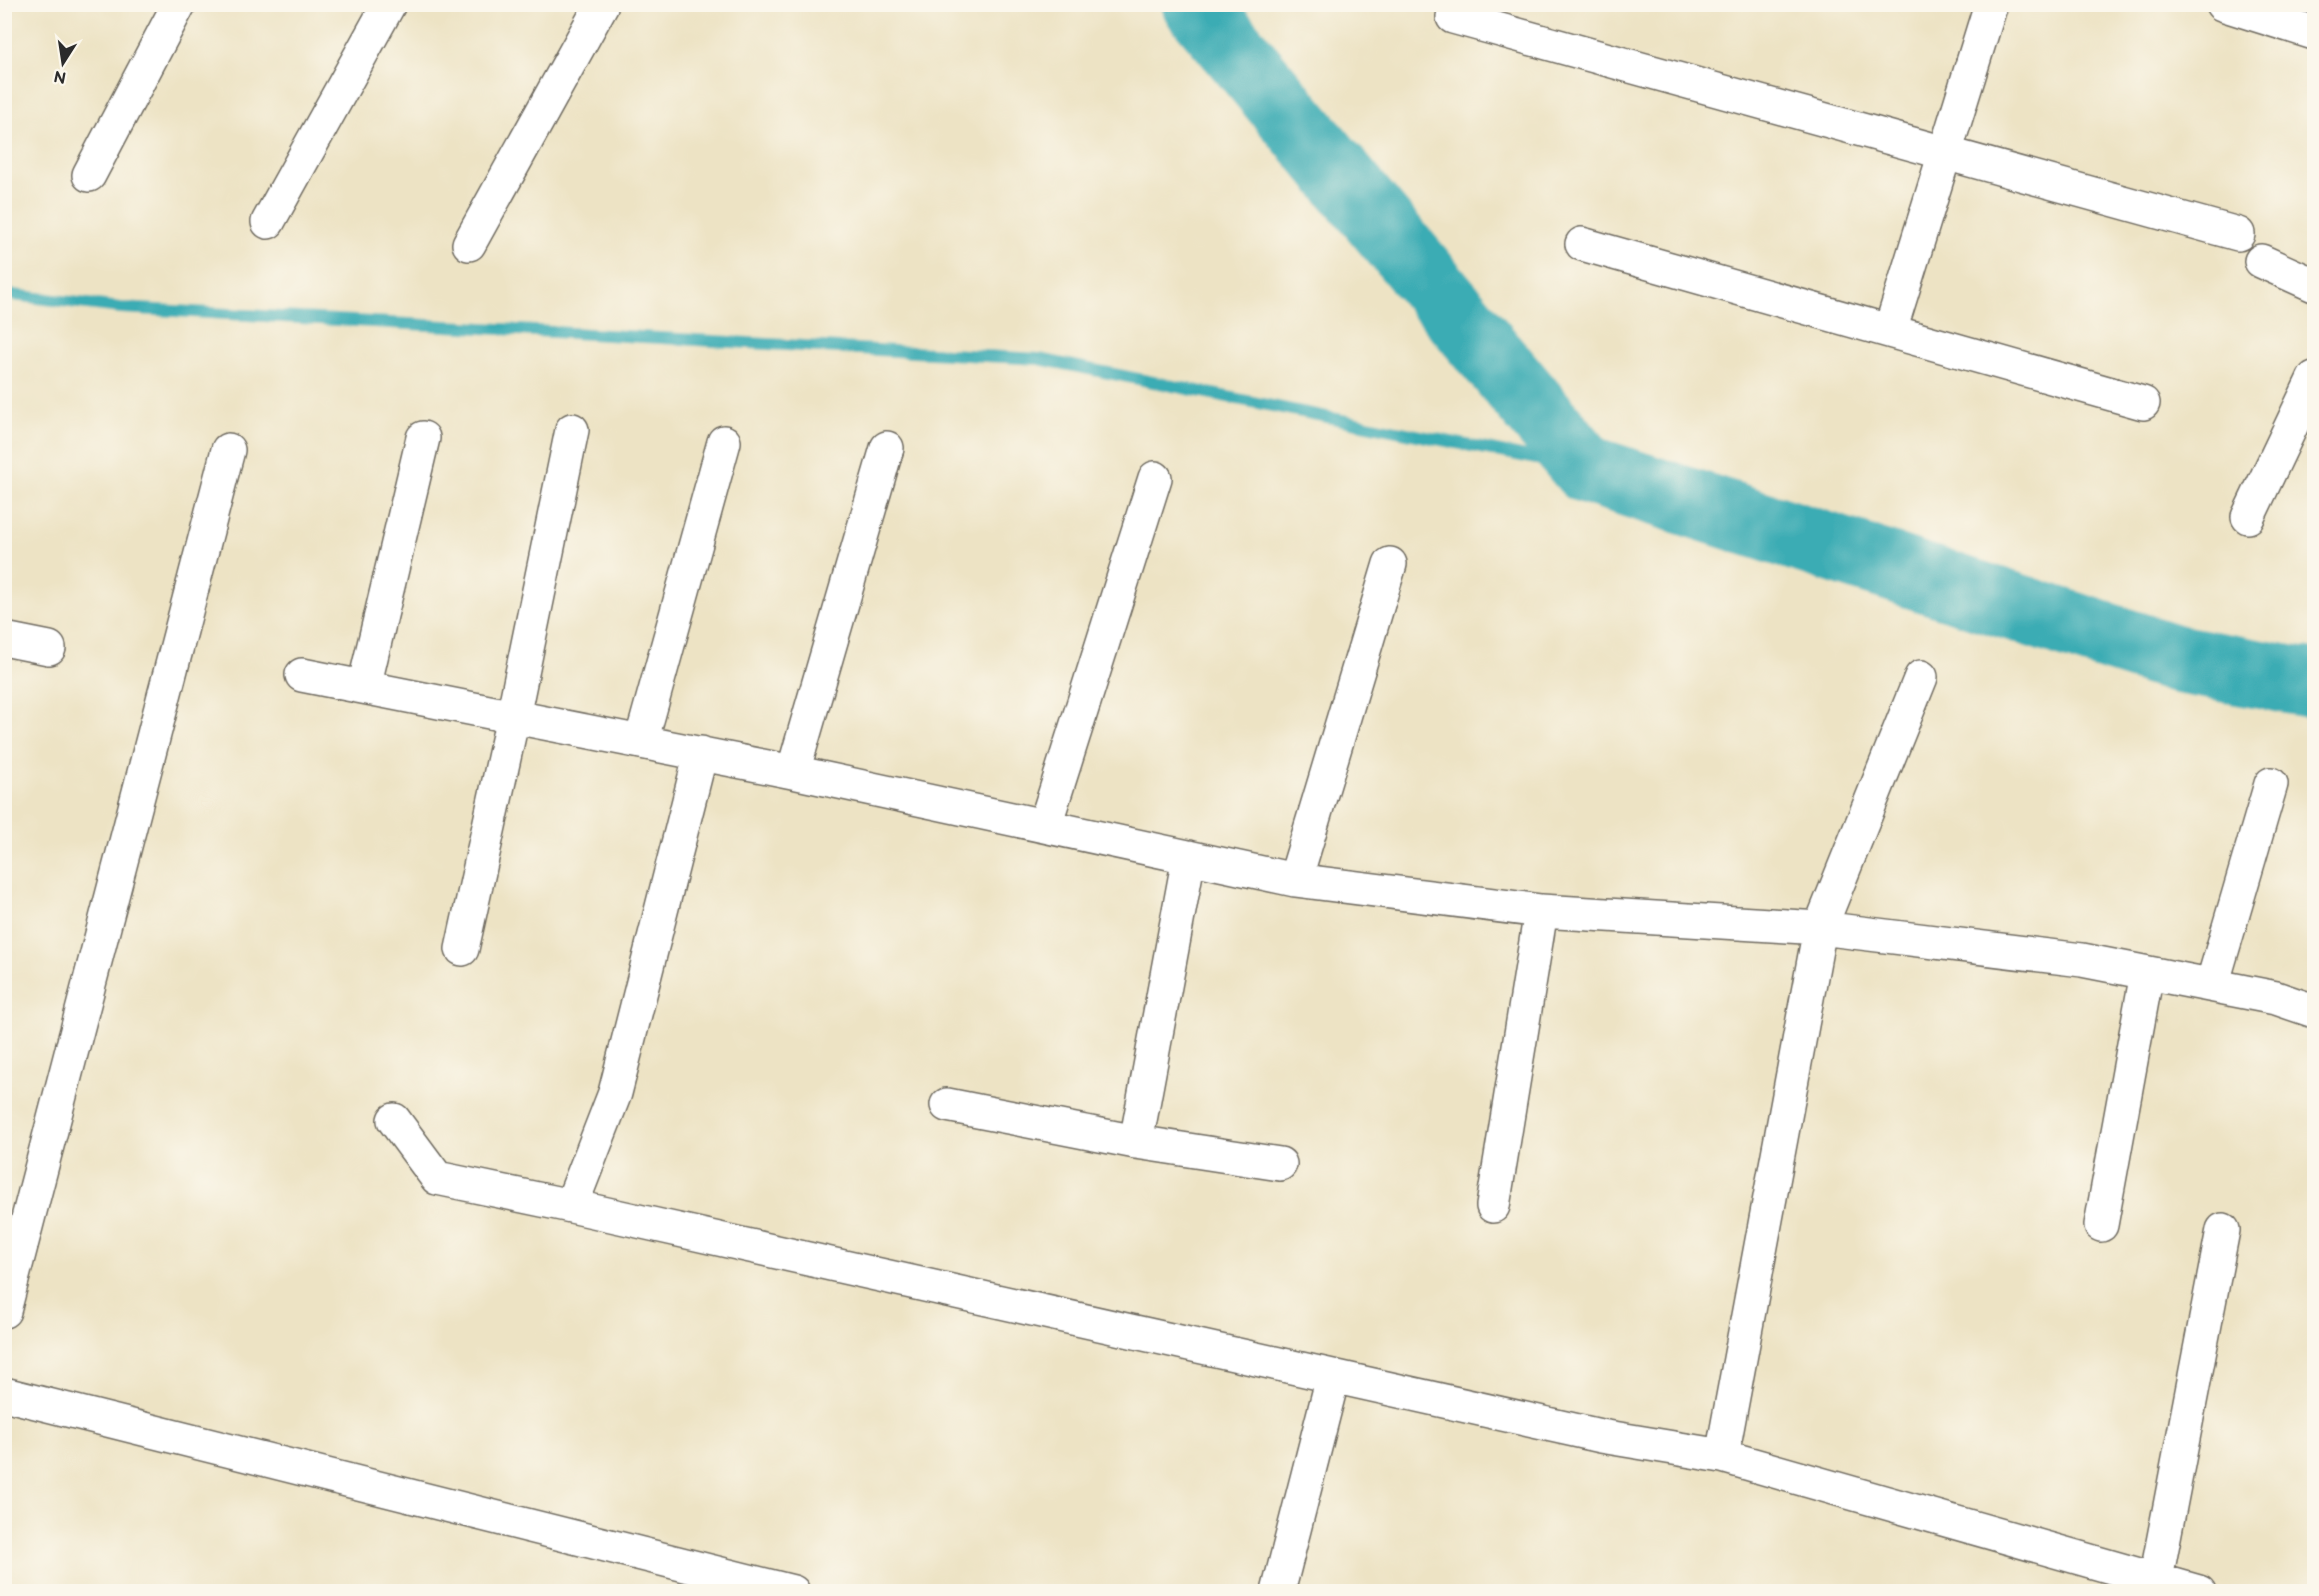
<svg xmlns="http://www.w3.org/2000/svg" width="2319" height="1596" viewBox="0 0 2319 1596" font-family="'Balsamiq Sans',sans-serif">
<rect width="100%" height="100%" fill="#fbf7ec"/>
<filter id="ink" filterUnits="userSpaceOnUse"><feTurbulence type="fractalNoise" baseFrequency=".0167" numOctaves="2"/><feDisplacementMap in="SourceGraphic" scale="12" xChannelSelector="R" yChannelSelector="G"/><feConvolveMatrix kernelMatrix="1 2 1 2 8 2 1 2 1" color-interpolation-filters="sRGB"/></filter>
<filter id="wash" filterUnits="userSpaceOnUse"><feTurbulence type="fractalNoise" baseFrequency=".008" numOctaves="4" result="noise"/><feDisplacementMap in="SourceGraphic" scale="24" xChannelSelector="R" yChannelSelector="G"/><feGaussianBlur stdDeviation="1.35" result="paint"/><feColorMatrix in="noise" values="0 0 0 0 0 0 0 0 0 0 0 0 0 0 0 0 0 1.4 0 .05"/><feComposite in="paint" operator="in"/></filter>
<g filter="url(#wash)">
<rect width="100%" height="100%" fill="#ede3c4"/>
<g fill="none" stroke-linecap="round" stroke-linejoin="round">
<path stroke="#3aacb4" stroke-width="12" d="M 4,294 L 121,308 L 1039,359 L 1586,469"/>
<path stroke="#3aacb4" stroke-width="69" d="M 1196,4 L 1586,469 L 2176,659 L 2314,684"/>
</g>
</g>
<g filter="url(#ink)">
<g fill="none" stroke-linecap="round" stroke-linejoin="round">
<g stroke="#6f6b61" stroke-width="36">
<path id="minor" d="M 2222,4 L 2314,33
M 1453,17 L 2238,234
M 89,175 L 179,4
M 268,222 L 389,4
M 469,244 L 602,4
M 1582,244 L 2143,403
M 2261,261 L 2314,285
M 1890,331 L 1991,4
M 2248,517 L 2314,378
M 4,639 L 49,648
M 302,675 L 793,772 L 1295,880 L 1541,911 L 1820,928 L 2082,960 L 2276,998 L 2314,1011
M 364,687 L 423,438
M 641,742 L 724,442
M 793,772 L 887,448
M 1045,825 L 1155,478
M 1295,880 L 1390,564
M 462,949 L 513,717 L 572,430
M 2212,985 L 2271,784
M 947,1105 L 1136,1142 L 1280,1164
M 394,1120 L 437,1178 L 571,1206 L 1601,1436 L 1722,1456 L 2199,1592
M 1136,1142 L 1189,857
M 571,1206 L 615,1093 L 701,753
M 1493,1206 L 1541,911
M 2101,1225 L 2147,973
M 4,1311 L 228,450
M 4,1394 L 793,1592
M 1722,1456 L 1820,928 L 1921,677
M 2156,1579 L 2223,1230
M 1278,1592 L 1333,1377"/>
</g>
<use href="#minor" stroke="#fff" stroke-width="33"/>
</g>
</g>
<rect width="2319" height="1596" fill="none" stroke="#fbf7ec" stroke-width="24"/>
<g transform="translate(63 63) rotate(192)" stroke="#fbf7ec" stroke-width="4.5" paint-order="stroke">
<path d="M0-4.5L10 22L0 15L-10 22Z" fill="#2b2b2b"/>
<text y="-9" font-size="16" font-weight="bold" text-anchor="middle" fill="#2b2b2b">N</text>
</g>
</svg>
